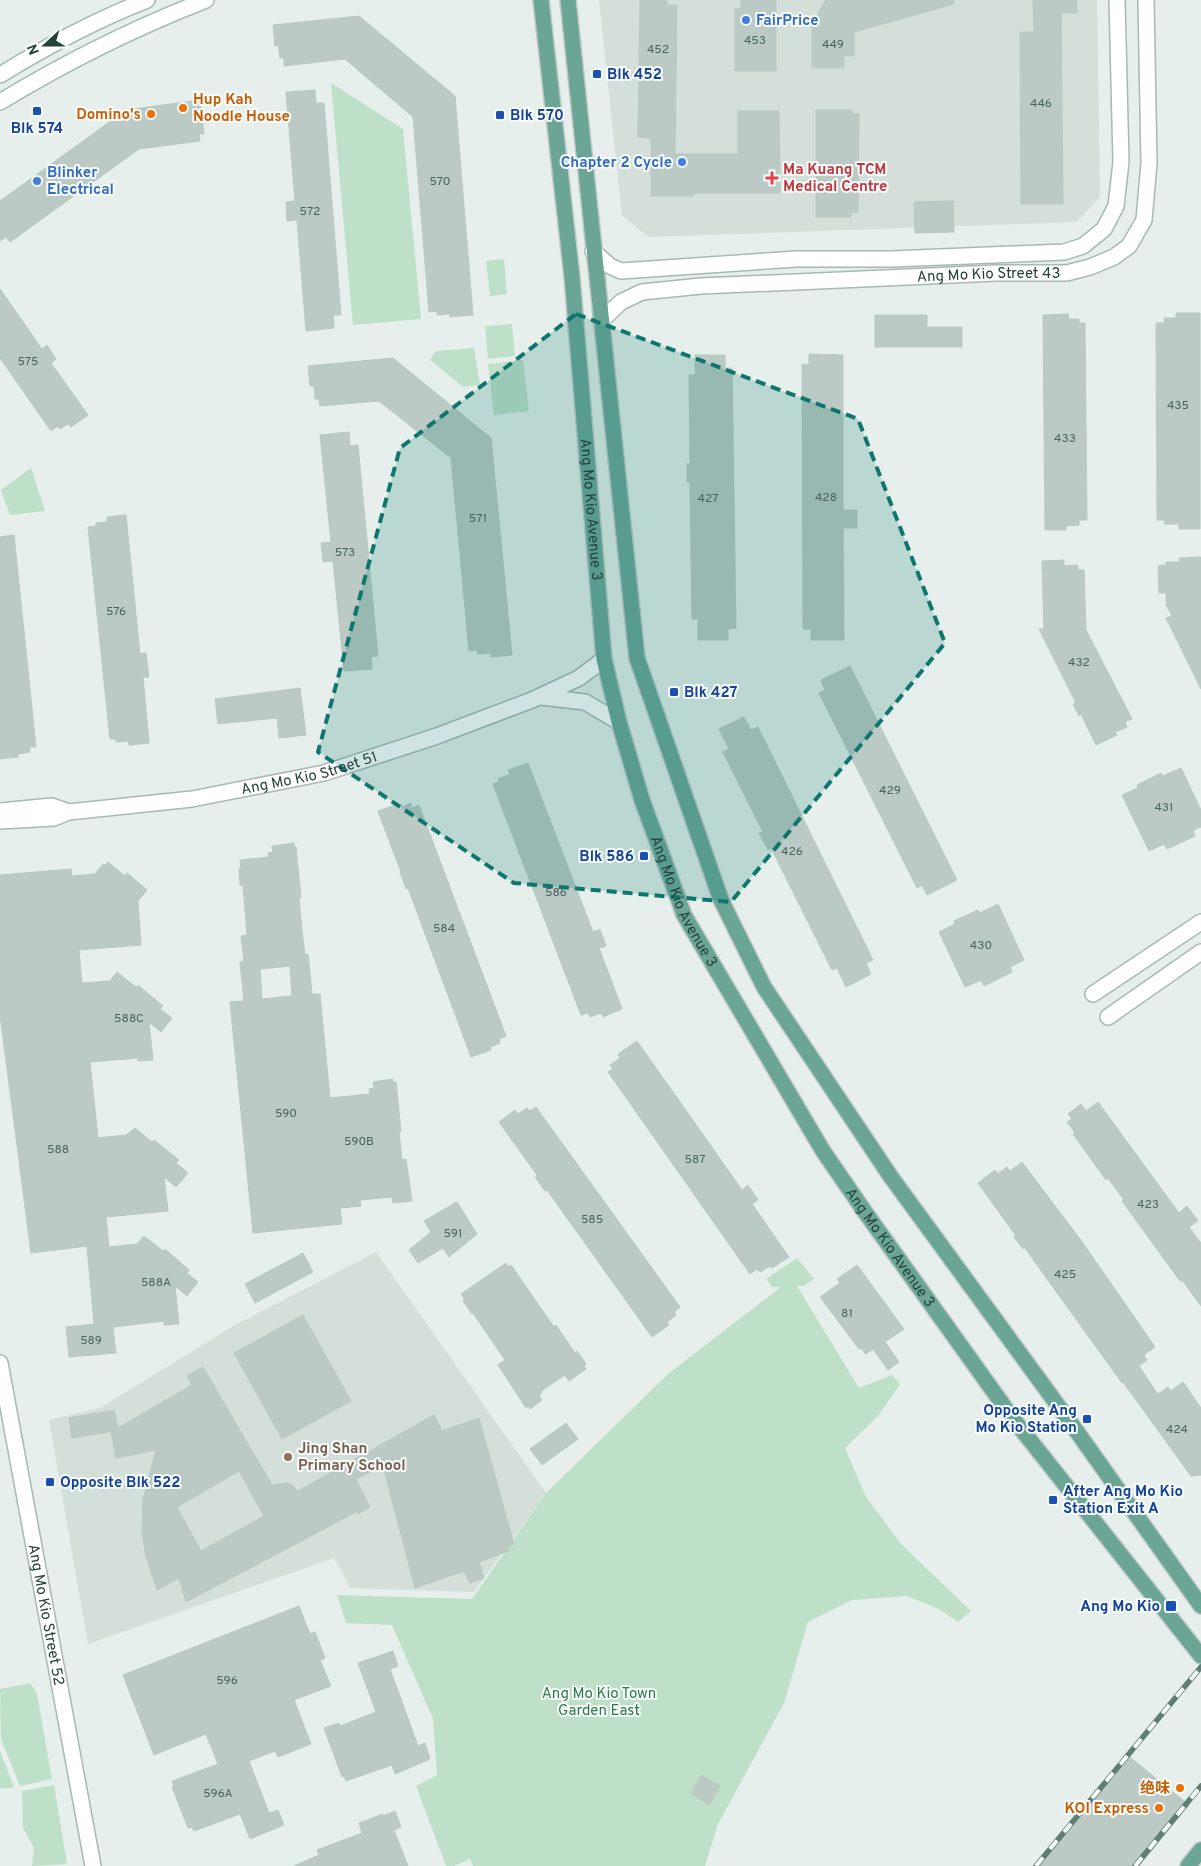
<svg xmlns="http://www.w3.org/2000/svg" width="1201" height="1866" viewBox="0 0 1201 1866" font-family="Overpass,'Noto Sans SC',sans-serif">
<rect width="100%" height="100%" fill="#e6efeb"/>
<path fill="#d4dfda" d="M 599,0 L 1097,0 L 1100,197 L 1077,222 L 649,237 L 622,216 Z
M 376,1252 L 546,1493 L 474,1592 L 350,1588 L 334,1558 L 88,1644 L 49,1420 L 100,1408 L 235,1325 Z"/>
<path fill="#bfe0c8" d="M 331,83 L 403,129 L 421,319 L 353,325 Z
M 504,259 L 507,294 L 490,296 L 486,261 Z
M 512,324 L 515,356 L 488,359 L 485,326 Z
M 474,348 L 480,385 L 463,387 L 430,360 L 436,351 Z
M 523,360 L 529,411 L 494,415 L 488,364 Z
M 31,468 L 45,511 L 10,515 L 1,490 Z
M 797,1258 L 814,1279 L 804,1286 L 797,1286 L 859,1388 L 892,1375 L 900,1384 L 878,1416 L 845,1448 L 866,1497 L 902,1545 L 971,1611 L 958,1622 L 939,1609 L 907,1596 L 852,1600 L 808,1622 L 784,1703 L 718,1824 L 705,1866 L 473,1866 L 470,1859 L 454,1866 L 446,1866 L 416,1786 L 437,1775 L 433,1719 L 392,1625 L 346,1623 L 337,1595 L 472,1599 L 546,1493 L 668,1374 L 781,1287 L 772,1287 L 766,1279 Z
M 30,1683 L 37,1694 L 52,1779 L 20,1786 L 1,1739 L 0,1689 Z
M 0,1751 L 14,1787 L 0,1789 Z
M 54,1785 L 67,1864 L 32,1866 L 34,1848 L 23,1828 L 22,1791 Z"/>
<path fill="#bbcac4" stroke="#b8c9c2" fill-rule="evenodd" d="M 640,0 L 667,0 L 667,5 L 677,5 L 675,154 L 738,154 L 738,111 L 779,111 L 780,193 L 694,193 L 694,196 L 651,196 L 651,138 L 638,137 Z
M 741,0 L 776,0 L 776,71 L 735,71 L 735,8 L 741,9 Z
M 826,0 L 953,0 L 954,4 L 854,32 L 854,56 L 844,56 L 844,68 L 812,68 L 812,24 Z
M 1033,0 L 1077,0 L 1077,13 L 1061,13 L 1063,204 L 1021,204 L 1020,32 L 1034,32 Z
M 359,16 L 455,96 L 473,315 L 450,317 L 450,314 L 437,315 L 437,311 L 429,312 L 413,117 L 345,59 L 284,66 L 284,58 L 280,58 L 278,45 L 275,46 L 273,25 Z
M 315,90 L 316,103 L 324,103 L 341,315 L 333,315 L 334,328 L 306,331 L 297,220 L 287,221 L 286,202 L 295,201 L 286,92 Z
M 200,100 L 204,134 L 199,134 L 200,141 L 139,149 L 10,242 L 6,237 L 0,241 L 0,201 L 126,110 Z
M 816,110 L 852,110 L 852,114 L 859,114 L 858,212 L 851,212 L 851,217 L 816,217 Z
M 953,201 L 954,232 L 915,233 L 914,202 Z
M 0,289 L 42,349 L 47,345 L 56,359 L 51,363 L 88,415 L 71,427 L 68,424 L 60,429 L 58,426 L 51,431 L 0,358 Z
M 1176,313 L 1200,313 L 1200,529 L 1179,529 L 1179,524 L 1165,524 L 1164,520 L 1157,520 L 1156,323 L 1165,323 L 1164,318 L 1176,318 Z
M 1068,314 L 1069,319 L 1079,319 L 1079,323 L 1085,323 L 1087,520 L 1079,520 L 1079,525 L 1066,526 L 1066,530 L 1045,530 L 1043,315 Z
M 875,315 L 927,315 L 927,327 L 962,327 L 962,347 L 875,347 Z
M 809,354 L 843,355 L 843,510 L 857,510 L 857,528 L 843,528 L 844,640 L 811,640 L 811,629 L 803,629 L 802,364 L 809,365 Z
M 695,355 L 725,355 L 725,368 L 732,368 L 736,628 L 728,629 L 728,640 L 698,640 L 698,619 L 692,619 L 690,482 L 687,482 L 687,464 L 690,464 L 689,375 L 695,375 Z
M 393,358 L 491,438 L 512,655 L 491,657 L 491,653 L 478,654 L 477,650 L 469,651 L 451,458 L 379,401 L 320,406 L 319,399 L 315,399 L 314,386 L 310,386 L 308,366 Z
M 349,432 L 350,446 L 358,445 L 378,656 L 371,657 L 372,669 L 344,671 L 333,561 L 323,562 L 321,543 L 331,542 L 320,435 Z
M 126,515 L 140,654 L 146,653 L 149,677 L 143,677 L 149,743 L 129,745 L 128,741 L 116,742 L 116,739 L 110,739 L 88,527 L 96,526 L 96,523 L 107,522 L 107,517 Z
M 14,535 L 36,747 L 29,747 L 30,752 L 18,754 L 18,757 L 0,759 L 0,537 Z
M 1201,557 L 1201,689 L 1166,618 L 1172,616 L 1166,605 L 1166,593 L 1159,593 L 1158,566 L 1166,565 L 1166,562 L 1180,562 L 1179,558 Z
M 1064,560 L 1064,566 L 1077,565 L 1078,570 L 1084,570 L 1086,630 L 1132,719 L 1125,722 L 1127,727 L 1115,732 L 1117,735 L 1096,745 L 1081,714 L 1079,716 L 1073,704 L 1076,703 L 1039,629 L 1044,629 L 1042,561 Z
M 850,666 L 957,880 L 927,895 L 922,885 L 917,888 L 819,693 L 825,690 L 821,680 Z
M 300,688 L 306,735 L 279,738 L 277,718 L 218,724 L 215,699 Z
M 744,717 L 751,730 L 758,727 L 873,960 L 866,963 L 871,974 L 846,987 L 837,968 L 832,970 L 771,848 L 768,850 L 759,833 L 763,832 L 723,752 L 729,749 L 719,729 Z
M 528,763 L 593,932 L 600,929 L 606,946 L 599,948 L 622,1009 L 603,1017 L 601,1013 L 590,1017 L 588,1013 L 581,1015 L 493,784 L 499,782 L 498,779 L 510,774 L 508,770 Z
M 1181,768 L 1201,810 L 1201,827 L 1193,830 L 1195,836 L 1167,849 L 1164,844 L 1149,851 L 1122,795 L 1138,788 L 1137,785 L 1161,773 L 1163,776 Z
M 411,803 L 412,808 L 419,805 L 506,1036 L 499,1039 L 500,1043 L 490,1047 L 491,1050 L 471,1057 L 408,888 L 406,889 L 400,872 L 401,872 L 378,811 L 398,804 L 400,808 Z
M 294,843 L 294,847 L 296,847 L 301,898 L 299,898 L 302,931 L 305,955 L 308,954 L 312,994 L 320,994 L 330,1098 L 370,1094 L 369,1089 L 374,1088 L 373,1082 L 393,1079 L 393,1083 L 396,1082 L 401,1132 L 399,1132 L 402,1160 L 406,1159 L 412,1201 L 393,1203 L 392,1197 L 360,1200 L 361,1206 L 340,1208 L 342,1224 L 253,1233 L 230,1002 L 244,1001 L 240,962 L 244,961 L 241,936 L 247,935 L 243,885 L 240,885 L 239,869 L 241,869 L 240,860 L 269,857 L 268,853 L 273,852 L 272,846 ZM 290,966 L 292,996 L 262,999 L 260,969 Z
M 108,862 L 125,876 L 127,873 L 147,890 L 138,901 L 141,945 L 79,950 L 82,983 L 110,981 L 117,972 L 137,988 L 138,985 L 163,1006 L 160,1009 L 172,1018 L 161,1032 L 149,1022 L 153,1060 L 138,1061 L 138,1058 L 90,1062 L 98,1138 L 126,1135 L 135,1128 L 152,1142 L 154,1140 L 179,1160 L 176,1163 L 188,1173 L 176,1187 L 164,1177 L 168,1211 L 106,1217 L 109,1247 L 137,1244 L 144,1236 L 163,1251 L 165,1249 L 189,1270 L 187,1273 L 198,1282 L 187,1296 L 175,1286 L 179,1324 L 164,1325 L 164,1321 L 113,1327 L 116,1353 L 69,1357 L 66,1327 L 94,1324 L 87,1246 L 31,1253 L 0,1015 L 0,875 L 71,869 L 72,876 L 95,874 L 103,864 L 105,865 Z
M 998,904 L 1024,960 L 1010,967 L 1012,972 L 984,986 L 981,980 L 965,987 L 939,932 L 955,924 L 954,921 L 978,910 L 980,913 Z
M 637,1041 L 742,1190 L 748,1185 L 758,1200 L 752,1204 L 789,1257 L 772,1268 L 770,1266 L 760,1272 L 757,1269 L 750,1274 L 608,1072 L 613,1069 L 610,1065 L 620,1058 L 618,1054 Z
M 1098,1102 L 1179,1213 L 1187,1206 L 1198,1221 L 1189,1227 L 1201,1243 L 1201,1306 L 1182,1280 L 1180,1281 L 1159,1252 L 1122,1201 L 1124,1200 L 1108,1178 L 1106,1180 L 1073,1134 L 1075,1133 L 1067,1122 L 1072,1119 L 1068,1114 L 1081,1104 L 1086,1111 Z
M 536,1107 L 680,1307 L 674,1312 L 676,1315 L 667,1322 L 669,1325 L 652,1337 L 547,1190 L 545,1191 L 535,1177 L 537,1175 L 499,1122 L 515,1110 L 518,1114 L 527,1108 L 530,1111 Z
M 1022,1162 L 1083,1243 L 1155,1347 L 1144,1355 L 1147,1360 L 1139,1366 L 1155,1390 L 1158,1394 L 1168,1387 L 1171,1391 L 1183,1382 L 1201,1408 L 1201,1475 L 1191,1476 L 1123,1382 L 1122,1383 L 1024,1247 L 1023,1249 L 1014,1237 L 1016,1236 L 978,1183 L 995,1170 L 998,1174 L 1007,1167 L 1010,1171 Z
M 457,1202 L 477,1234 L 449,1257 L 443,1248 L 418,1263 L 409,1250 L 431,1232 L 424,1221 Z
M 303,1253 L 313,1272 L 255,1303 L 245,1284 Z
M 506,1263 L 508,1267 L 511,1265 L 554,1327 L 556,1325 L 575,1353 L 577,1351 L 586,1364 L 584,1366 L 586,1369 L 569,1381 L 565,1375 L 541,1391 L 542,1392 L 539,1395 L 542,1400 L 530,1409 L 528,1406 L 526,1408 L 498,1365 L 505,1360 L 473,1313 L 472,1314 L 463,1301 L 465,1300 L 461,1294 Z
M 857,1265 L 904,1329 L 885,1342 L 899,1362 L 888,1370 L 873,1349 L 866,1354 L 861,1348 L 859,1349 L 820,1297 L 840,1283 L 837,1279 Z
M 303,1315 L 351,1401 L 282,1439 L 234,1353 Z
M 203,1367 L 272,1485 L 287,1483 L 292,1485 L 298,1491 L 434,1415 L 442,1431 L 479,1418 L 514,1544 L 507,1547 L 509,1551 L 479,1562 L 484,1578 L 470,1583 L 464,1571 L 415,1588 L 383,1466 L 356,1479 L 370,1507 L 358,1514 L 356,1512 L 186,1602 L 179,1578 L 157,1590 L 146,1556 L 142,1532 L 143,1500 L 156,1450 L 116,1458 L 111,1432 L 113,1431 L 72,1438 L 69,1418 L 114,1410 L 118,1428 L 192,1385 L 187,1376 ZM 239,1471 L 264,1516 L 201,1551 L 177,1507 Z
M 566,1423 L 578,1439 L 542,1465 L 530,1449 Z
M 299,1606 L 310,1634 L 315,1632 L 325,1658 L 320,1660 L 331,1686 L 294,1700 L 311,1744 L 278,1757 L 275,1751 L 249,1761 L 269,1813 L 278,1810 L 284,1825 L 250,1839 L 240,1814 L 194,1831 L 192,1827 L 188,1828 L 172,1787 L 174,1786 L 172,1781 L 218,1764 L 206,1734 L 154,1755 L 123,1675 Z
M 393,1651 L 398,1666 L 390,1669 L 418,1746 L 425,1743 L 430,1759 L 395,1774 L 392,1765 L 346,1781 L 344,1776 L 342,1777 L 324,1728 L 339,1723 L 340,1726 L 376,1712 L 358,1663 Z
M 1126,1754 L 1189,1805 L 1139,1866 L 1035,1866 Z
M 701,1775 L 720,1786 L 709,1805 L 691,1793 Z
M 395,1811 L 401,1827 L 394,1830 L 408,1866 L 294,1866 L 319,1855 L 317,1850 L 362,1833 L 359,1823 L 383,1814 L 383,1816 Z"/>
<g fill="none" stroke-linecap="round" stroke-linejoin="round">
<g stroke="#a8b8b2" stroke-width="18">
<g id="street">
<path d="M 593,251 L 610,266 L 621,271 L 796,259 L 892,259 L 1064,252 L 1083,246 L 1104,229 L 1116,206 L 1121,162 L 1117,0"/>
<path id="s1" d="M 601,321 L 621,302 L 642,292 L 701,286 L 796,282 L 996,273 L 1067,273 L 1090,267 L 1114,257 L 1129,246 L 1144,220 L 1149,163 L 1146,0"/>
<path d="M 541,697 L 585,702 L 619,722"/>
<path d="M 0,811 L 52,806 L 69,812"/>
<path id="s2" d="M 0,821 L 54,818 L 69,812 L 192,799 L 324,773 L 437,736 L 532,700 L 579,678 L 604,659"/>
<path d="M 1093,994 L 1201,922"/>
<path d="M 1108,1017 L 1201,952"/>
<path id="s3" d="M 0,1363 L 93,1866"/>
</g>
</g>
<g stroke="#a4bbb3" stroke-width="18">
<path id="secondary" d="M 0,75 C 47,46 96,20 147,0
M 0,102 C 66,62 134,28 206,0"/>
</g>
<g stroke="#c2cac8" stroke-width="18">
<g id="primary">
<path id="s4" d="M 541,0 L 572,277 L 604,659 L 619,722 L 642,800 L 684,915 L 823,1151 L 865,1212 L 1014,1420 L 1201,1656"/>
<path d="M 568,0 L 637,658 L 721,900 L 764,987 L 891,1177 L 1070,1422 L 1201,1606"/>
<path d="M 1188,1866 L 1201,1850"/>
</g>
</g>
<use href="#street" stroke="#fff" stroke-width="15"/>
<use href="#secondary" stroke="#fff" stroke-width="15"/>
<use href="#primary" stroke="#6aa596" stroke-width="15"/>
<g stroke="#5f7d75" stroke-width="5.5">
<path id="rail" d="M 1036,1866 L 1201,1667
M 1135,1866 L 1201,1786"/>
</g>
<use href="#rail" stroke="#f7fbf9" stroke-width="4" stroke-dasharray="11" stroke-linecap="butt"/>
</g>
<path fill="#0f766e" fill-opacity="0.2" stroke="#0f766e" stroke-width="4" stroke-dasharray="10 6" stroke-linejoin="round" d="M 576,314 L 858,419 L 945,643 L 731,902 L 514,883 L 318,752 L 400,448 Z"/>
<g fill="#3f7fe0" stroke="#f7fbf9" stroke-width="2">
<circle cx="746" cy="20" r="5"/>
<circle cx="682" cy="162" r="5"/>
<circle cx="37" cy="181" r="5"/>
</g>
<g fill="#1a4fb4" stroke="#f7fbf9" stroke-width="2">
<rect x="592" y="69" width="10" height="10" rx="2.5"/>
<rect x="32" y="106" width="10" height="10" rx="2.5"/>
<rect x="495" y="110" width="10" height="10" rx="2.5"/>
<rect x="669" y="687" width="10" height="10" rx="2.5"/>
<rect x="639" y="851" width="10" height="10" rx="2.5"/>
<rect x="1082" y="1414" width="10" height="10" rx="2.5"/>
<rect x="45" y="1477" width="10" height="10" rx="2.5"/>
<rect x="1048" y="1495" width="10" height="10" rx="2.5"/>
<rect x="1165" y="1600" width="12" height="12" rx="2.5"/>
</g>
<g fill="#e8710a" stroke="#f7fbf9" stroke-width="2">
<circle cx="183" cy="108" r="5"/>
<circle cx="151" cy="114" r="5"/>
<circle cx="1180" cy="1788" r="5"/>
<circle cx="1159" cy="1808" r="5"/>
</g>
<path fill="#e0444e" stroke="#f7fbf9" stroke-width="2" d="M769.5 170.5h5v5h5v5h-5v5h-5v-5h-5v-5h5z"/>
<circle fill="#8d6e63" stroke="#f7fbf9" stroke-width="2" cx="288" cy="1457" r="5"/>
<g text-anchor="middle" stroke-width="4" stroke-linejoin="round" paint-order="stroke">
<g font-size="12" fill="#4a645c">
<text x="755" y="44">453</text>
<text x="833" y="48">449</text>
<text x="658" y="53">452</text>
<text x="1041" y="107">446</text>
<text x="440" y="185">570</text>
<text x="310" y="215">572</text>
<text x="28" y="365">575</text>
<text x="1178" y="409">435</text>
<text x="1065" y="442">433</text>
<text x="826" y="501">428</text>
<text x="708" y="502">427</text>
<text x="478" y="522">571</text>
<text x="345" y="556">573</text>
<text x="116" y="615">576</text>
<text x="1079" y="666">432</text>
<text x="890" y="794">429</text>
<text x="1164" y="811">431</text>
<text x="792" y="855">426</text>
<text x="556" y="896">586</text>
<text x="444" y="932">584</text>
<text x="981" y="949">430</text>
<text x="129" y="1022">588C</text>
<text x="286" y="1117">590</text>
<text x="359" y="1145">590B</text>
<text x="58" y="1153">588</text>
<text x="695" y="1163">587</text>
<text x="1148" y="1208">423</text>
<text x="592" y="1223">585</text>
<text x="453" y="1237">591</text>
<text x="1065" y="1278">425</text>
<text x="156" y="1286">588A</text>
<text x="847" y="1317">81</text>
<text x="91" y="1344">589</text>
<text x="1177" y="1433">424</text>
<text x="227" y="1684">596</text>
<text x="218" y="1797">596A</text>
</g>
<g font-size="15" font-weight="bold" fill="#366cbe" stroke="#f7fbf9" text-anchor="start">
<text x="756" y="25">FairPrice</text>
<text x="672" y="167" text-anchor="end">Chapter 2 Cycle</text>
<text x="47" y="177">Blinker<tspan x="47" dy="17">Electrical</tspan></text>
</g>
<g font-size="15" font-weight="bold" fill="#164399" stroke="#f7fbf9" text-anchor="start">
<text x="607" y="79">Blk 452</text>
<text x="510" y="120">Blk 570</text>
<text x="37" y="133" text-anchor="middle">Blk 574</text>
<text x="684" y="697">Blk 427</text>
<text x="634" y="861" text-anchor="end">Blk 586</text>
<text x="1077" y="1415" text-anchor="end">Opposite Ang<tspan x="1077" dy="17">Mo Kio Station</tspan></text>
<text x="60" y="1487">Opposite Blk 522</text>
<text x="1063" y="1496">After Ang Mo Kio<tspan x="1063" dy="17">Station Exit A</tspan></text>
<text x="1160" y="1611" text-anchor="end">Ang Mo Kio</text>
</g>
<g font-size="15" font-weight="bold" fill="#c56008" stroke="#f7fbf9" text-anchor="end">
<text x="193" y="104" text-anchor="start">Hup Kah<tspan x="193" dy="17">Noodle House</tspan></text>
<text x="141" y="119">Domino's</text>
<text x="1170" y="1793">绝味</text>
<text x="1149" y="1813">KOI Express</text>
</g>
<g font-size="15" font-weight="bold" fill="#be3a42" stroke="#f7fbf9" text-anchor="start">
<text x="783" y="174">Ma Kuang TCM<tspan x="783" dy="17">Medical Centre</tspan></text>
</g>
<g font-size="15" fill="#24423a" stroke="#f7fbf9">
<text dy="5" stroke="none"><textPath href="#s1" startOffset="398">Ang Mo Kio Street 43</textPath></text>
<text dy="5" stroke="none"><textPath href="#s4" startOffset="512">Ang Mo Kio Avenue 3</textPath></text>
<text dy="5" stroke="none"><textPath href="#s2" startOffset="314">Ang Mo Kio Street 51</textPath></text>
<text dy="5" stroke="none"><textPath href="#s4" startOffset="918">Ang Mo Kio Avenue 3</textPath></text>
<text dy="5" stroke="none"><textPath href="#s4" startOffset="1322">Ang Mo Kio Avenue 3</textPath></text>
<text dy="5" stroke="none"><textPath href="#s3" startOffset="256">Ang Mo Kio Street 52</textPath></text>
</g>
<g font-size="15" font-weight="bold" fill="#785e54" stroke="#f7fbf9" text-anchor="start">
<text x="298" y="1453">Jing Shan<tspan x="298" dy="17">Primary School</tspan></text>
</g>
<g font-size="15" fill="#2d7a4b" stroke="#f7fbf9">
<text x="599" y="1698">Ang Mo Kio Town<tspan x="599" dy="17">Garden East</tspan></text>
</g>
</g>
<g transform="translate(45 45) rotate(249)" stroke="#f7fbf9" stroke-width="4" paint-order="stroke">
<path d="M0-4L9 19L0 12L-9 19Z" fill="#24423a"/>
<text y="-8" font-size="14" font-weight="bold" text-anchor="middle" fill="#24423a">N</text>
</g>
</svg>
